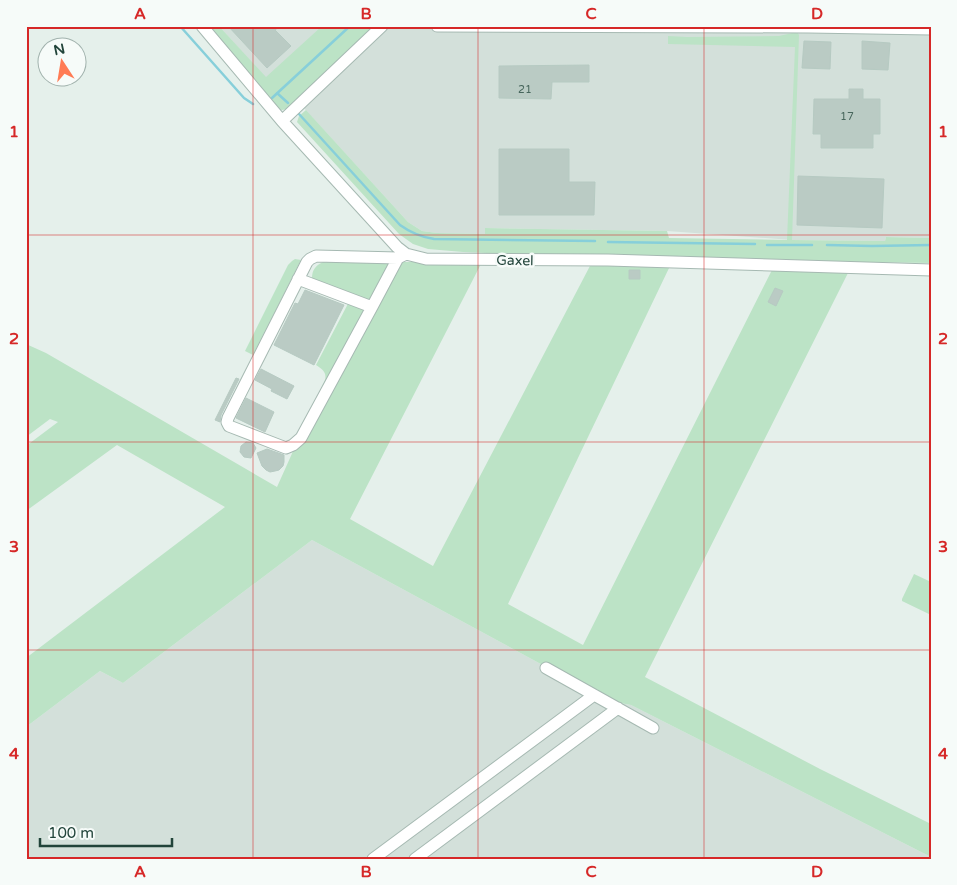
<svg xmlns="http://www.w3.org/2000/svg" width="957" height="885" viewBox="0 0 957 885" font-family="'Varela Round',sans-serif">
<rect width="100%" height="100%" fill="#e5f0eb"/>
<path fill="#d3e0da" d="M 219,26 L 931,26 L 931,238 L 886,237 L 885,241 L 792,240 L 667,231 L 485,228 L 485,234 L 437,233 L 422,231 L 408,222 L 303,107 L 266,78 Z
M 312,540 L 609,701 L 631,705 L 931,857 L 931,859 L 26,859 L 26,727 L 100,671 L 123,683 Z"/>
<path fill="#bce3c6" d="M 206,26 L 219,26 L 266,77 L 322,26 L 374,26 L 287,109 L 282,110 L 276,109 Z
M 797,32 L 799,35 L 792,240 L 885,241 L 886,237 L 931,238 L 931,263 L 599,258 L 463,252 L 428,249 L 413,244 L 399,234 L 297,122 L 299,116 L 306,110 L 408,222 L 422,231 L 437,233 L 485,234 L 485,228 L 667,231 L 669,238 L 787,240 L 795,47 L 668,44 L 668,36 L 687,37 L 779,36 Z
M 295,259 L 301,260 L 253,355 L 245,351 L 288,265 L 292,261 Z
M 323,262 L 482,262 L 350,519 L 433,566 L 591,264 L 670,266 L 508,604 L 583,645 L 773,268 L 850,269 L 645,677 L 820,769 L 931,824 L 931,857 L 631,705 L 609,701 L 312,540 L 123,683 L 100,671 L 26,727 L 26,658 L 225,507 L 117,445 L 26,511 L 26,446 L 58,422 L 50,419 L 26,437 L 26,344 L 46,353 L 277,487 L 325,380 C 327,372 322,369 316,365 L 352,296 L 312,279 C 312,270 315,266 323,262 Z
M 914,574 L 931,582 L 931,615 L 902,601 L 902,599 Z"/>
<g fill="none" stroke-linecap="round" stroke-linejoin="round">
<path stroke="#87cfda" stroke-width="2.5" d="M 180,26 L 244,98 L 253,104
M 277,93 L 288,103
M 272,98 L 350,26
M 299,114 L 400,225 C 411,233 421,237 434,239 L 595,241
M 608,242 L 755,244
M 767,245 L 812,245
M 827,245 L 872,246 L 931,245"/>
</g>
<path fill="#bacbc4" stroke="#b6cac2" d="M 228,26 L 280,26 L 275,30 L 291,46 L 267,68 Z
M 804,41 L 831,42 L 830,69 L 802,68 Z
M 862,41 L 890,43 L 888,70 L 862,69 Z
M 589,65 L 589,82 L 552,82 L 551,99 L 499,98 L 499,66 Z
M 849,89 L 863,89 L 863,99 L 880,99 L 880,134 L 873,134 L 873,148 L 821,148 L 821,134 L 813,134 L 814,99 L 849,99 Z
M 499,149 L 569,149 L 569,182 L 595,182 L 594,215 L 499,215 Z
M 798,176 L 884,179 L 882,228 L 797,225 Z
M 629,270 L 640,270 L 640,279 L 629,279 Z
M 775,288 L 783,291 L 776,306 L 768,302 Z
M 305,290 L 344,305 L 314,365 L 274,345 L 295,303 L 298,304 Z
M 261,369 L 294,386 L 287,399 L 271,391 L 272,389 L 255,380 Z
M 236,378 L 239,379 L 221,415 L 220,422 L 215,420 Z
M 246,398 L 274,412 L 265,432 L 236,418 Z
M 246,442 L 253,443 L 256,448 L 251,458 L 244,457 L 240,452 L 241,446 Z
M 267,449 L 284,455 L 284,462 L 283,466 L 279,470 L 275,471 L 270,472 L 266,470 L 262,466 L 257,453 Z"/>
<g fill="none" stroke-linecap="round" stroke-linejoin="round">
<g stroke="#a6b9b2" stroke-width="13">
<path id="minor" d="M 202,26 L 282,121 L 397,247 L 406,254 L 426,259 L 608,260 L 931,270
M 437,26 L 809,27 L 931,29
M 282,121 L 382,26
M 298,279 L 372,307 L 398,258
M 372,307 L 301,438 L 293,445 L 286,448 L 229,426 L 227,422 L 228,418 L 307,262 L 310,259 L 316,256 L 398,258 L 406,254
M 546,668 L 653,728
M 373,859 L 594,695
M 415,859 L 618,708"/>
</g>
<use href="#minor" stroke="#fff" stroke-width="11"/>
</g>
<path fill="none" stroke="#d62828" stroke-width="1" stroke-opacity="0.55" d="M 253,26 L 253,859M 478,26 L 478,859M 704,26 L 704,859M 26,235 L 931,235M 26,442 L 931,442M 26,650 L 931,650"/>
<g text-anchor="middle" stroke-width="5" stroke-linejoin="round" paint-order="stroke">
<g font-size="11" fill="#47665c">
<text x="525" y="93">21</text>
<text x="847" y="120">17</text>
</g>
<g font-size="14" fill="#21443a" stroke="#f6fbf9">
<text transform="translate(515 260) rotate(1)" y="5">Gaxel</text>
</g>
</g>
<rect width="957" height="885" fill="none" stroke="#f6fbf9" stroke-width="55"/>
<g transform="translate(62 62) rotate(348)"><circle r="24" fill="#f6fbf9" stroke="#a1b2ad"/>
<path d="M0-4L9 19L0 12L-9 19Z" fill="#ff7b54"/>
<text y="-8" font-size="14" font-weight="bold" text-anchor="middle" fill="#21443a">N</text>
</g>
<path d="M40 838v8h132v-8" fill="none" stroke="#21443a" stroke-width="2.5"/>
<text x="48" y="838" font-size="15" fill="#21443a" stroke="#f6fbf9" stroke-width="4" paint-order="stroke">100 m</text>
<rect x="28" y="28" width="902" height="830" fill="none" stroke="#d62828" stroke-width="2"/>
<g font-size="16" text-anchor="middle" font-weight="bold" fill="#d62828">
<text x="140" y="19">A</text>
<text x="366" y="19">B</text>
<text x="591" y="19">C</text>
<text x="817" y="19">D</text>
<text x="14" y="137">1</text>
<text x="943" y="137">1</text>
<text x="14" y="344">2</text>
<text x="943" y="344">2</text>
<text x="14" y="552">3</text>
<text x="943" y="552">3</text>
<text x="14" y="759">4</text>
<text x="943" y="759">4</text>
<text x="140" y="877">A</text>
<text x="366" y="877">B</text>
<text x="591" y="877">C</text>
<text x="817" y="877">D</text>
</g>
</svg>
